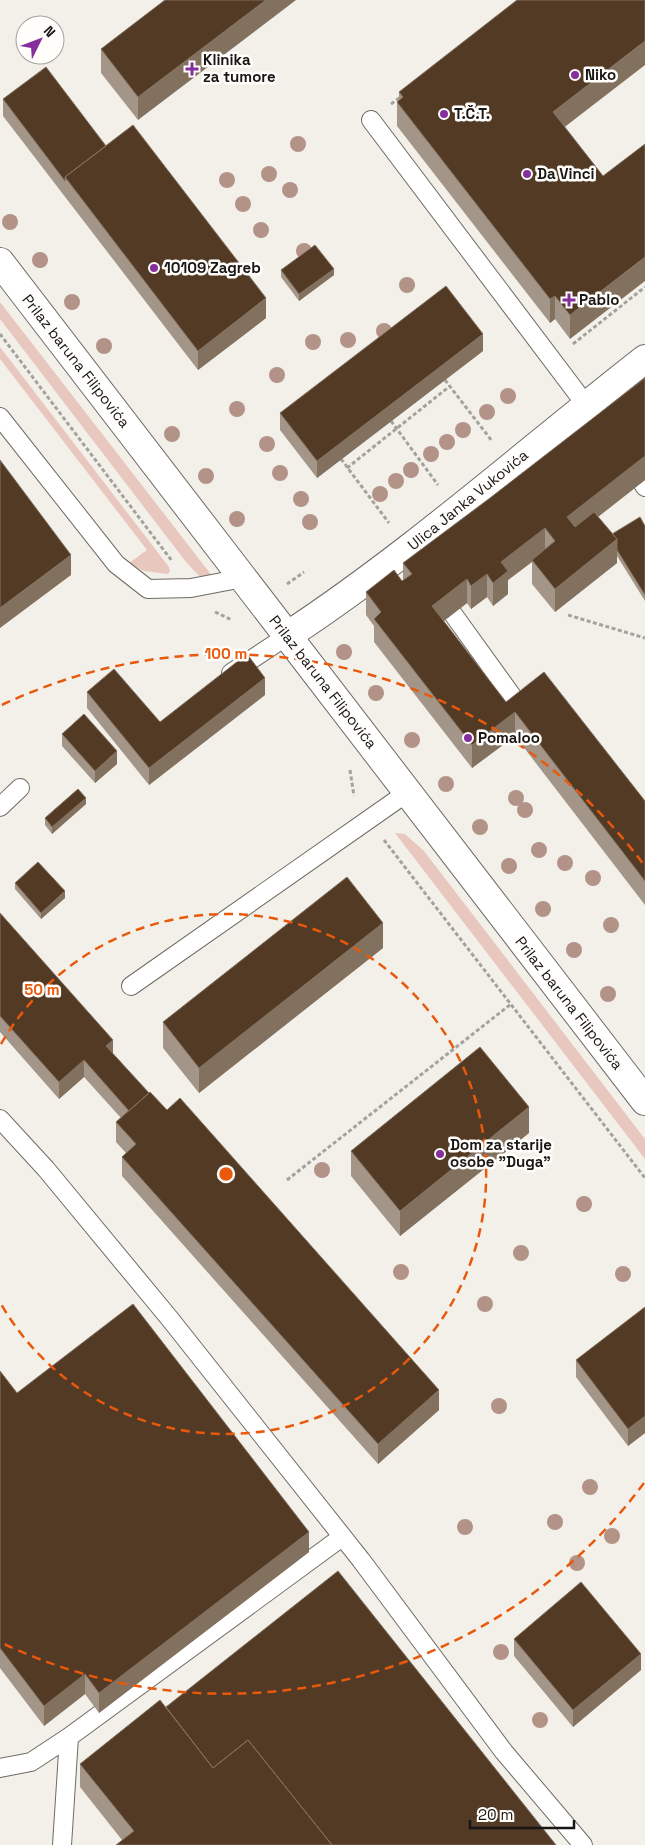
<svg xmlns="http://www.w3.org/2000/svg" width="645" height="1845" viewBox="0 0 645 1845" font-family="'Space Grotesk',sans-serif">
<rect width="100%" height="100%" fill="#f3f0e9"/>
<path fill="#e8c7be" d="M 0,302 L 213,577 L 202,579 L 186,562 L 0,319 Z
M 0,347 L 169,567 L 170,572 L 167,574 L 144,571 L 129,563 L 147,550 L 0,359 Z
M 395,833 L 405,834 L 424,851 L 645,1139 L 645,1159 Z"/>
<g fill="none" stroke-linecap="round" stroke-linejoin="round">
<g stroke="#6e6b65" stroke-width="20">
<path id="lane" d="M 371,120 L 592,413
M 0,417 L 116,564 L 148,589 L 191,588 L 243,578
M 642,482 L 645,487
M 453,614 L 520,707
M 231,673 L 287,636
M 0,807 L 20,788
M 131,986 L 408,792
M 0,1119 L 46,1169 L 170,1319 L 361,1560 L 504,1752 L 583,1845
M 0,1768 L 31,1762 L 69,1737 L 342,1537
M 62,1845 L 69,1737"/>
</g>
<g stroke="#6e6b65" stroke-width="30">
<path id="street" d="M 287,636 C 412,554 527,451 645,359"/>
</g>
<g stroke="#6e6b65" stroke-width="30">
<path id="secondary" d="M 0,262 L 645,1101"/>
</g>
<path stroke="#a4a29d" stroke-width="3" stroke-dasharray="4 2.5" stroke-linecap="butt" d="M 391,104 L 402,96
M 0,334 L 172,561
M 573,344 L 645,287
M 445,380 L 492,441
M 391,421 L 438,485
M 341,459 L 389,523
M 347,468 L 450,386
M 287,584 L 304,572
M 215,612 L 232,620
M 568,615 L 645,638
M 350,770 L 354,796
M 384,840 L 645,1178
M 287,1180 L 511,1004"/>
<use href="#lane" stroke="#fff" stroke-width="18"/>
<use href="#street" stroke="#fff" stroke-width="28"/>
<use href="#secondary" stroke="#fff" stroke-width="28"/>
</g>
<g fill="#b39388">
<circle cx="298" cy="144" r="8"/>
<circle cx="269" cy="174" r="8"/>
<circle cx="227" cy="180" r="8"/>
<circle cx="290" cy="190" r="8"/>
<circle cx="243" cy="204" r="8"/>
<circle cx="10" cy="222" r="8"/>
<circle cx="261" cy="230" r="8"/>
<circle cx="304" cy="251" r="8"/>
<circle cx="40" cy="260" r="8"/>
<circle cx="407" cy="285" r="8"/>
<circle cx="72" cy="302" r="8"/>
<circle cx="384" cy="331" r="8"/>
<circle cx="348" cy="340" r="8"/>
<circle cx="313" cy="342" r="8"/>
<circle cx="104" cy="346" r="8"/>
<circle cx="277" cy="375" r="8"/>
<circle cx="508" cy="396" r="8"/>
<circle cx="237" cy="409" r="8"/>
<circle cx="487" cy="412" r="8"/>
<circle cx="463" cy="430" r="8"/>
<circle cx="172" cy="434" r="8"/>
<circle cx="447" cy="442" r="8"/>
<circle cx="267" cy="444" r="8"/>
<circle cx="431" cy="454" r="8"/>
<circle cx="411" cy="470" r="8"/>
<circle cx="280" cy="473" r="8"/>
<circle cx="206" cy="476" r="8"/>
<circle cx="396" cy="481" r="8"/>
<circle cx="380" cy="494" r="8"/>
<circle cx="301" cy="499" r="8"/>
<circle cx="237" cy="519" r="8"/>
<circle cx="310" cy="522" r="8"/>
<circle cx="344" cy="652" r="8"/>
<circle cx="376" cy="693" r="8"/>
<circle cx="412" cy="740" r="8"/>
<circle cx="446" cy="784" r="8"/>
<circle cx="516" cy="798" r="8"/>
<circle cx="525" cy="810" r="8"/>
<circle cx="480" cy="827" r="8"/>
<circle cx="539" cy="850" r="8"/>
<circle cx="565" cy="863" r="8"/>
<circle cx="509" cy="866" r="8"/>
<circle cx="593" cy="878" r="8"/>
<circle cx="543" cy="909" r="8"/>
<circle cx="611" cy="925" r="8"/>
<circle cx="574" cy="950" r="8"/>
<circle cx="608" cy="994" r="8"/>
<circle cx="322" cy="1170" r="8"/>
<circle cx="584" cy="1204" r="8"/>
<circle cx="521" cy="1253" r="8"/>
<circle cx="401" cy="1272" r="8"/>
<circle cx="623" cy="1274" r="8"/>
<circle cx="485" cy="1304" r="8"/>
<circle cx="499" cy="1406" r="8"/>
<circle cx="590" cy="1487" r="8"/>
<circle cx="555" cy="1522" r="8"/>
<circle cx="465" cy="1527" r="8"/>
<circle cx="612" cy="1536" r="8"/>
<circle cx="577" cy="1563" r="8"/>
<circle cx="501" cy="1652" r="8"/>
<circle cx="540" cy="1720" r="8"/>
</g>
<path fill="#a39587" d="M 165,0 L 138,120 L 101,73 L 101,49 Z
M 399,92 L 565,127 L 603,176 L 570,339 L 555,319 L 550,323 L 397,126 L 397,102 L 399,100 Z
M 3,99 L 106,146 L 266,318 L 198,370 L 3,116 Z
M 281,270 L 334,275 L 299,301 L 281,277 Z
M 483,351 L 317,478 L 280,430 L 280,413 Z
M 645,378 L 645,480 L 598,517 L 612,534 L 645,526 L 645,601 L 617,556 L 617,563 L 555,612 L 532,584 L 532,562 L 508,580 L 508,594 L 493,606 L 487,597 L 471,609 L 467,603 L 444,621 L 506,702 L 645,801 L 645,905 L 515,736 L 472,768 L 374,642 L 374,626 L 366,615 L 366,592 L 403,580 L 403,563 L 490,498 Z
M 87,692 L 160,722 L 265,695 L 149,785 L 87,708 Z
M 62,734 L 117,764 L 95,783 L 62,746 Z
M 86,804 L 52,834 L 45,825 L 45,818 Z
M 15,883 L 65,898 L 41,919 L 15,889 Z
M 0,913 L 113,1054 L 439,1410 L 378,1464 L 122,1176 L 122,1157 L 126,1153 L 116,1142 L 116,1122 L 121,1118 L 84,1077 L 59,1099 L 0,1032 Z
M 383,948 L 199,1093 L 163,1048 L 163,1022 Z
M 529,1133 L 400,1236 L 351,1176 L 351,1151 Z
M 645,1307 L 645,1433 L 628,1446 L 576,1377 L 576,1360 Z
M 0,1371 L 17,1393 L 309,1552 L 99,1713 L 85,1694 L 44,1726 L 0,1668 Z
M 514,1639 L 641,1670 L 573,1727 L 514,1656 Z
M 166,1707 L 556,1845 L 122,1840 L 80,1787 L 80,1764 Z"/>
<path fill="#837160" d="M 266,0 L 296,0 L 138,120 L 138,97 Z
M 645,41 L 645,65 L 553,136 L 553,112 Z
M 645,257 L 645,281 L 570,339 L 570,315 Z
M 334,269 L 334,275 L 299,301 L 299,294 Z
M 555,296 L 555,319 L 550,323 L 550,299 Z
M 266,298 L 266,318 L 198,370 L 198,351 Z
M 483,334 L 483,351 L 317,478 L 317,461 Z
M 645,456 L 645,480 L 567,541 L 567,517 Z
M 545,528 L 545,552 L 508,580 L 508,594 L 493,606 L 493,583 L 501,562 Z
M 617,539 L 617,563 L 555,612 L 555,589 Z
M 71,555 L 71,575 L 0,628 L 0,608 Z
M 487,574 L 487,597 L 471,609 L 471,586 Z
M 467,579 L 467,603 L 432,630 L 432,606 Z
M 265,678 L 265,695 L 149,785 L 149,768 Z
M 515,712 L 515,736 L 472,768 L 472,745 Z
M 117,751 L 117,764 L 95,783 L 95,771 Z
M 86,798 L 86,804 L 52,834 L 52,827 Z
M 65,891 L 65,898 L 41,919 L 41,913 Z
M 383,923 L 383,948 L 199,1093 L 199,1068 Z
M 113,1040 L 113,1056 L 106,1046 Z
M 84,1060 L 84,1077 L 59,1099 L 59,1082 Z
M 529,1107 L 529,1133 L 400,1236 L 400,1211 Z
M 439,1390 L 439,1410 L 378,1464 L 378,1444 Z
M 645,1416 L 645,1433 L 628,1446 L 628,1429 Z
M 309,1532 L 309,1552 L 99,1713 L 99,1693 Z
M 641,1654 L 641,1670 L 573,1727 L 573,1710 Z
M 85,1674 L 85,1694 L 44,1726 L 44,1706 Z"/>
<path fill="#533a25" stroke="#837160" d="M 165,0 L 266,0 L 138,97 L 101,49 Z
M 517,0 L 645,0 L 645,41 L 553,112 L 603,176 L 645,144 L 645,257 L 570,315 L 555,296 L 550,299 L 397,102 L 403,97 L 399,92 Z
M 46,67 L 106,146 L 65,177 L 65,181 L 3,99 Z
M 133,125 L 266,298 L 198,351 L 65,177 Z
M 315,245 L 334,269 L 299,294 L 281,270 Z
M 446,286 L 483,334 L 317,461 L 280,413 Z
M 645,378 L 645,456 L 567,517 L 575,527 L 594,512 L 617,539 L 555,589 L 532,560 L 555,541 L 545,528 L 501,562 L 508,571 L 493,583 L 487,574 L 471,586 L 467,579 L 432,606 L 506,702 L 544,672 L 645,801 L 645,881 L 515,712 L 472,745 L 374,619 L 381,612 L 366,592 L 394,570 L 402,581 L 412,574 L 403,563 L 490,498 Z
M 0,460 L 71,555 L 0,608 Z
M 640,517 L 645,526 L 645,595 L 617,550 L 617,539 L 612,534 Z
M 247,654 L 265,678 L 149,768 L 87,692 L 114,669 L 160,722 Z
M 84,714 L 117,751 L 95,771 L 62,734 Z
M 78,789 L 86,798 L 52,827 L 45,818 Z
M 38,862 L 65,891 L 41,913 L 15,883 Z
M 347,877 L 383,923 L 199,1068 L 163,1022 Z
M 0,913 L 113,1040 L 106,1046 L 149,1093 L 129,1111 L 84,1060 L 59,1082 L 0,1016 Z
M 480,1047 L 529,1107 L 400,1211 L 351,1151 Z
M 150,1092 L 167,1110 L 180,1098 L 439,1390 L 378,1444 L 122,1157 L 136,1144 L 116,1122 Z
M 133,1304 L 309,1532 L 99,1693 L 85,1674 L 44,1706 L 0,1648 L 0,1371 L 17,1393 Z
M 645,1307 L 645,1416 L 628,1429 L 576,1360 Z
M 338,1571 L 556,1845 L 332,1845 L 248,1740 L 213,1768 L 166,1707 Z
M 581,1582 L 641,1654 L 573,1710 L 514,1639 Z
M 160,1700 L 213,1768 L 248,1740 L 332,1845 L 116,1845 L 134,1831 L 80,1764 Z"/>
<g fill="none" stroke="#e8590c" stroke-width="2.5" stroke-dasharray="9 6">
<path d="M1 1044A260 260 0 1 1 1 1304"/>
<path d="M644 1483A520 520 0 0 1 2 1643M2 705A520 520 0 0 1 644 865"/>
</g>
<g fill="#852f9d" stroke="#fffefb" stroke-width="2">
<path d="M189.5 61.5h5v5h5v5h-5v5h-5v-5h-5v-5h5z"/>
<circle cx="575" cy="75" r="5"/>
<circle cx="444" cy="114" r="5"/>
<circle cx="527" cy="174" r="5"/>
<circle cx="154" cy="268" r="5"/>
<path d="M566.5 292.5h5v5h5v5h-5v5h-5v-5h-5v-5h5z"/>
<circle cx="468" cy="738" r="5"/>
<circle cx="440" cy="1154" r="5"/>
</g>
<g text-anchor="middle" stroke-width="5" stroke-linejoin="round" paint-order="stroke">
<g font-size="15" font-weight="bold" fill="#181715" stroke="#fffefb" text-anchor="start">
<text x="203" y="65">Klinika<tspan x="203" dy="17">za tumore</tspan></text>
<text x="585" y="80">Niko</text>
<text x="454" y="119">T.Č.T.</text>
<text x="537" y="179">Da Vinci</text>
<text x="164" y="273">10109 Zagreb</text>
<text x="579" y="305">Pablo</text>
<text x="478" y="743">Pomaloo</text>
<text x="450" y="1150">Dom za starije<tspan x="450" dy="17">osobe "Duga"</tspan></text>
</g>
<g font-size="15" fill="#181715" stroke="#fffefb">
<text transform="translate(76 361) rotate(52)" y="5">Prilaz baruna Filipovića</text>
<text transform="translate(468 500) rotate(-39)" y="5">Ulica Janka Vukovića</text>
<text transform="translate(323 682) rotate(52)" y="5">Prilaz baruna Filipovića</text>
<text transform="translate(569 1003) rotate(52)" y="5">Prilaz baruna Filipovića</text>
</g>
</g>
<circle cx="226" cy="1174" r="8" fill="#e8590c" stroke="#fffefb" stroke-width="2.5"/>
<g font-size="15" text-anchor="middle" font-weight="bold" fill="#e8590c" stroke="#fffefb" stroke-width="5" stroke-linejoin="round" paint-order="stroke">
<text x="226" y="659">100 m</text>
<text x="42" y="995">50 m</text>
</g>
<g transform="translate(40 40) rotate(48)"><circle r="24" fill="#fffefb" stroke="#a3a29f"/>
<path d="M0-4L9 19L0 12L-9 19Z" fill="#852f9d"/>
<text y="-8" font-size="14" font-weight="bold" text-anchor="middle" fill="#181715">N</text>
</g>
<path d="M470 1820v8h104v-8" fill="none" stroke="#181715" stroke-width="2.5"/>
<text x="478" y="1820" font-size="15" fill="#181715" stroke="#fffefb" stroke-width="4" paint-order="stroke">20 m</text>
</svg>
